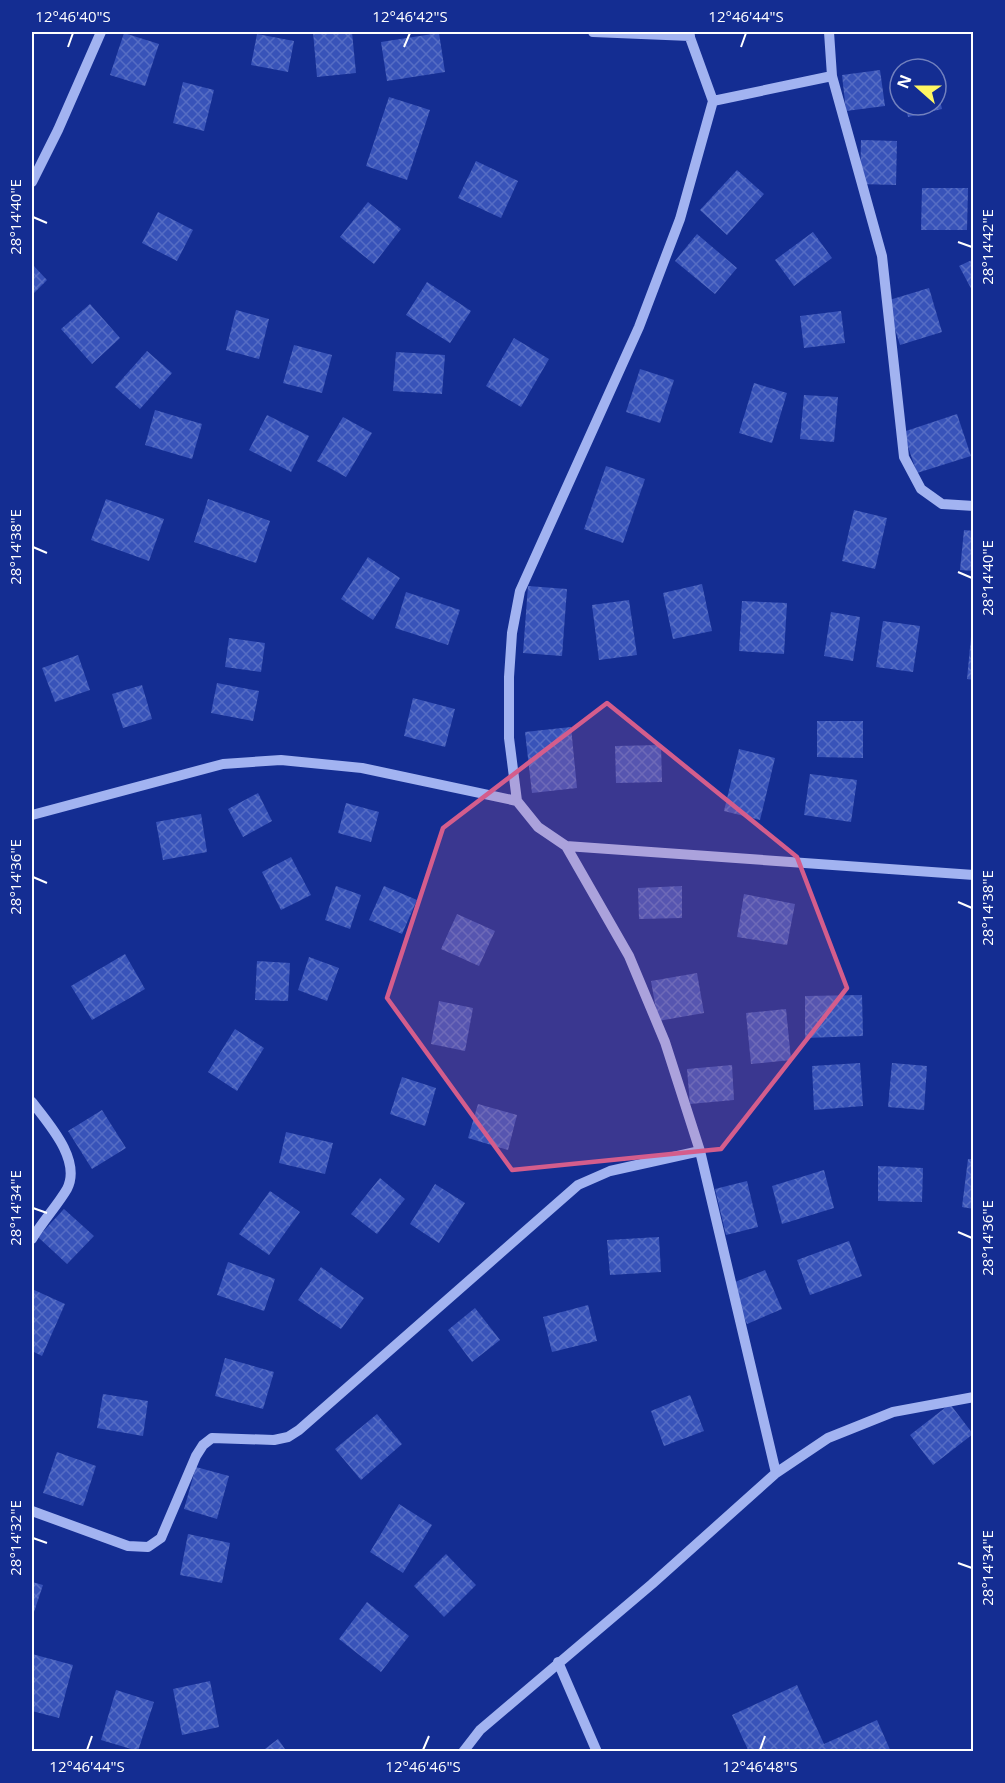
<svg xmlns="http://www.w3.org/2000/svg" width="1005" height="1783" viewBox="0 0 1005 1783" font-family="'Open Sans',sans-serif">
<defs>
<pattern id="building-cross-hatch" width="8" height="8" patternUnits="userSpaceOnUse" patternTransform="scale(1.5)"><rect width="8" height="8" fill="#3853b9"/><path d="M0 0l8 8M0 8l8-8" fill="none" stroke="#566dc4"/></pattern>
</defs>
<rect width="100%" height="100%" fill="#142d92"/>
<path fill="url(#building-cross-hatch)" d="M 313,32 L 352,32 L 356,73 L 317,77 Z
M 124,33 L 159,44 L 145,86 L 110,75 Z
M 439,33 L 445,72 L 387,81 L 381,42 Z
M 257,34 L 294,41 L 288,72 L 251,65 Z
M 880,70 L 885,106 L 846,111 L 842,75 Z
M 183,82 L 214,90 L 204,131 L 173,123 Z
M 936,83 L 942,109 L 908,117 L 906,105 L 936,105 Z
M 389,97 L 430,110 L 407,180 L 366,166 Z
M 861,140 L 897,141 L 896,185 L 860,184 Z
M 476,161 L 518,181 L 501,218 L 458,198 Z
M 737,170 L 764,194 L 727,235 L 700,210 Z
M 922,188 L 968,188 L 967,230 L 921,230 Z
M 368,202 L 401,229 L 374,264 L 340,237 Z
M 158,212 L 193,230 L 177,261 L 142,243 Z
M 813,232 L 832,258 L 794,286 L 775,260 Z
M 697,234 L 737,268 L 715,294 L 675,261 Z
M 974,259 L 974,294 L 959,266 Z
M 32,264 L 47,280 L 32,295 Z
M 427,282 L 471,311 L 450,343 L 406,315 Z
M 929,288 L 942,332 L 900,345 L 886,301 Z
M 90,304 L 120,338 L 92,364 L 61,329 Z
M 236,310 L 269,319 L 259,359 L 226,350 Z
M 841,311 L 845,343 L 804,348 L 800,316 Z
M 514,338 L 549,359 L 521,407 L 486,386 Z
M 294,345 L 332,355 L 322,393 L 283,383 Z
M 147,351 L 172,373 L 140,409 L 115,387 Z
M 396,352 L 445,355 L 442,394 L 393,391 Z
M 640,369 L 674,380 L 660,423 L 626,412 Z
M 754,383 L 787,393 L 772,443 L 739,433 Z
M 804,395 L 838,397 L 834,442 L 800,439 Z
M 155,410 L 202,424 L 192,459 L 145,445 Z
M 957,414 L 971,456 L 917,473 L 903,432 Z
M 267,415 L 309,436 L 291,472 L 249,450 Z
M 343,417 L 372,433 L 346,477 L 317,461 Z
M 606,466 L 645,479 L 623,543 L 584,529 Z
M 106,499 L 164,519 L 149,561 L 91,540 Z
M 208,499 L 270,521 L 256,563 L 194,542 Z
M 854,510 L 887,518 L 875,569 L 842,561 Z
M 964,530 L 974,531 L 974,571 L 960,570 Z
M 368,557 L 400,578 L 373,620 L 341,599 Z
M 702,584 L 712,631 L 673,639 L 663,593 Z
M 528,586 L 567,589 L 562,656 L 523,653 Z
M 406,592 L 460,610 L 448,645 L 395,628 Z
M 629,600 L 637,655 L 599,660 L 592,605 Z
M 742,601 L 787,603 L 784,654 L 739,651 Z
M 831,612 L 860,617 L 853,661 L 824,656 Z
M 883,621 L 920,626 L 913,672 L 876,667 Z
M 971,637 L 974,637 L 974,680 L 967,679 Z
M 229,638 L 265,643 L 261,672 L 225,667 Z
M 78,655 L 90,690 L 55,702 L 42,668 Z
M 217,683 L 259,691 L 253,721 L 211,713 Z
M 142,685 L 152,719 L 123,728 L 112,694 Z
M 413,698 L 455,709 L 445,747 L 404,736 Z
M 817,721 L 863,721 L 863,758 L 817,757 Z
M 571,727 L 577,788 L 532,793 L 525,732 Z
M 661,745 L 662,782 L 616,783 L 615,746 Z
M 739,749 L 775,758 L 760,820 L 724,811 Z
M 810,774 L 857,780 L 851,822 L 804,815 Z
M 258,793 L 272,821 L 243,837 L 228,809 Z
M 346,803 L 379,812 L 371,842 L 338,833 Z
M 201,814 L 207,852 L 163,860 L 156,822 Z
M 291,857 L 311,895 L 281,910 L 262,872 Z
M 336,886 L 361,895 L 350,929 L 325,920 Z
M 384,886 L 417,900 L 402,934 L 369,920 Z
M 682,886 L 682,918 L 639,919 L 638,888 Z
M 744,894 L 795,904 L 787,945 L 737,937 Z
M 457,914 L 495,931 L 479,966 L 441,949 Z
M 125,954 L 145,989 L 92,1020 L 71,986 Z
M 309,957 L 339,968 L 327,1001 L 298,990 Z
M 257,961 L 290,963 L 288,1001 L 255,1000 Z
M 697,973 L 704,1013 L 658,1021 L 651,981 Z
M 862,995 L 863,1036 L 805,1038 L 805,996 Z
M 439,1001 L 473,1008 L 465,1051 L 431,1044 Z
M 786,1009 L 791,1060 L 751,1064 L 746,1013 Z
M 235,1029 L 264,1048 L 237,1091 L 208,1072 Z
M 860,1063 L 863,1106 L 814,1110 L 812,1066 Z
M 892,1063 L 927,1066 L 924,1110 L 888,1107 Z
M 732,1065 L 734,1100 L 690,1104 L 687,1069 Z
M 402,1077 L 436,1088 L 425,1126 L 390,1114 Z
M 478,1104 L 517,1115 L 508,1150 L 468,1138 Z
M 102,1110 L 126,1148 L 92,1169 L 68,1131 Z
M 286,1132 L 333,1143 L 325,1174 L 279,1163 Z
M 968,1159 L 974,1159 L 974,1209 L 962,1207 Z
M 878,1166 L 923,1168 L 922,1202 L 878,1201 Z
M 824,1170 L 834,1208 L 782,1224 L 772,1186 Z
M 380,1178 L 405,1199 L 377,1234 L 351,1214 Z
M 747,1181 L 758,1227 L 726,1235 L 715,1189 Z
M 435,1184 L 465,1203 L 439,1243 L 410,1224 Z
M 270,1191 L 300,1212 L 269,1255 L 239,1234 Z
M 64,1209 L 94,1236 L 67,1264 L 38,1237 Z
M 659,1237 L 661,1272 L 610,1275 L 607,1240 Z
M 849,1241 L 862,1276 L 810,1295 L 797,1260 Z
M 228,1262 L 275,1279 L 264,1311 L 217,1295 Z
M 321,1267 L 364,1298 L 341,1329 L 298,1300 Z
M 765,1270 L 782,1309 L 747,1324 L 730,1284 Z
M 32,1289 L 65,1304 L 42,1356 L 32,1351 Z
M 588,1305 L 597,1341 L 552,1352 L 543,1317 Z
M 475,1308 L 500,1340 L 472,1362 L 448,1330 Z
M 225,1358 L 274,1372 L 263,1409 L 215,1396 Z
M 103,1394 L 148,1401 L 143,1436 L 97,1428 Z
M 690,1395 L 704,1431 L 664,1446 L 651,1411 Z
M 950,1404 L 973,1434 L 933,1465 L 910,1435 Z
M 377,1414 L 402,1444 L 361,1480 L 335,1449 Z
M 57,1452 L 96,1466 L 83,1506 L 43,1493 Z
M 196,1467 L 229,1476 L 217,1519 L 184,1509 Z
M 399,1504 L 432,1525 L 403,1573 L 370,1552 Z
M 188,1534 L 230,1543 L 222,1583 L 180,1575 Z
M 446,1554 L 476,1585 L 444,1617 L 414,1586 Z
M 32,1582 L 43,1585 L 32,1618 Z
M 367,1602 L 409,1636 L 381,1672 L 339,1639 Z
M 32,1654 L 73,1665 L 59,1718 L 32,1711 Z
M 210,1681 L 219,1727 L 182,1735 L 173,1689 Z
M 797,1685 L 824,1744 L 877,1720 L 891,1752 L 749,1752 L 732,1715 Z
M 116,1690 L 154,1702 L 138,1751 L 101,1740 Z
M 278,1739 L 287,1752 L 261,1752 Z"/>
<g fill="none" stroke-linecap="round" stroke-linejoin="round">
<path stroke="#a2b3f1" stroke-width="10" d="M 593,32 L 690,36
M 688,32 L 713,101 L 680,219 L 639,327 L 520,591 L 512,633 L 509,677 L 509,738 L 517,801 L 538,827 L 566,846 L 629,956 L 665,1042 L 700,1151 L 776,1473
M 829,32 L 832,76 L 882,256 L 904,457 L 921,489 L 942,504 L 974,506
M 713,101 L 832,76
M 32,182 L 58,130 L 101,32
M 32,815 L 223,764 L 281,760 L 362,768 L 517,801
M 566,846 L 974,875
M 32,1102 C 48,1123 82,1160 67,1189 C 57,1206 42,1222 32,1239
M 32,1511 L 128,1546 L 148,1547 L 161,1538 L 196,1456 L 203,1445 L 212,1438 L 274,1440 L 288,1437 L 299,1430 L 578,1185 L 610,1171 L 700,1151
M 558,1662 L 597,1752
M 463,1752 L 480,1730 L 652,1584 L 776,1473 L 828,1438 L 893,1412 L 974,1397"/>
</g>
<path fill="#d45d8c" fill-opacity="0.2" stroke="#d45d8c" stroke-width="4.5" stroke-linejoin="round" d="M 607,703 L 797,857 L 847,988 L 721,1149 L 512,1170 L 387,998 L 443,828 Z"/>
<path fill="none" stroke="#fff" stroke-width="2" d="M 68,47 L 73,33M 404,47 L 410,33M 741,47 L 746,33M 33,217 L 47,223M 958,242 L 972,247M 33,547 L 47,553M 958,572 L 972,578M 33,877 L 47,883M 958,902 L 972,908M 33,1208 L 47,1213M 958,1232 L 972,1238M 33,1538 L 47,1543M 958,1563 L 972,1568M 87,1750 L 92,1736M 423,1750 L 429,1736M 760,1750 L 765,1736"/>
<rect width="1005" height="1783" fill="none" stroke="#142d92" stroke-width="66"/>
<g transform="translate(918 87) rotate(291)"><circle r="28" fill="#142d92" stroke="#7281be" stroke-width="1.5"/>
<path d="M0-4.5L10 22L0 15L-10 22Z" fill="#fff762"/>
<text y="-9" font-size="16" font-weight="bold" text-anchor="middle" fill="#ffffff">N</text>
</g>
<rect x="33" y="33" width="939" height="1717" fill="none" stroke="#fff" stroke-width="2"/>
<g font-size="15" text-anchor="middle" fill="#fff">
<text x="73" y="22">12°46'40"S</text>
<text x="410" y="22">12°46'42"S</text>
<text x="746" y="22">12°46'44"S</text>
<text transform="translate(16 217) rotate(-90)" y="5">28°14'40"E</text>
<text transform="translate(988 247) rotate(-90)" y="5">28°14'42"E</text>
<text transform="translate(16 547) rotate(-90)" y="5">28°14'38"E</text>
<text transform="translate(988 578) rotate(-90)" y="5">28°14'40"E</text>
<text transform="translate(16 877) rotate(-90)" y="5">28°14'36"E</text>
<text transform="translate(988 908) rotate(-90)" y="5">28°14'38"E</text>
<text transform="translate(16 1208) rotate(-90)" y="5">28°14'34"E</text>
<text transform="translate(988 1238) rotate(-90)" y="5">28°14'36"E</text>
<text transform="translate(16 1538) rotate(-90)" y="5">28°14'32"E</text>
<text transform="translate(988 1568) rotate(-90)" y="5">28°14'34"E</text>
<text x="87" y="1772">12°46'44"S</text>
<text x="423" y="1772">12°46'46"S</text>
<text x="760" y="1772">12°46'48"S</text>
</g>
</svg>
